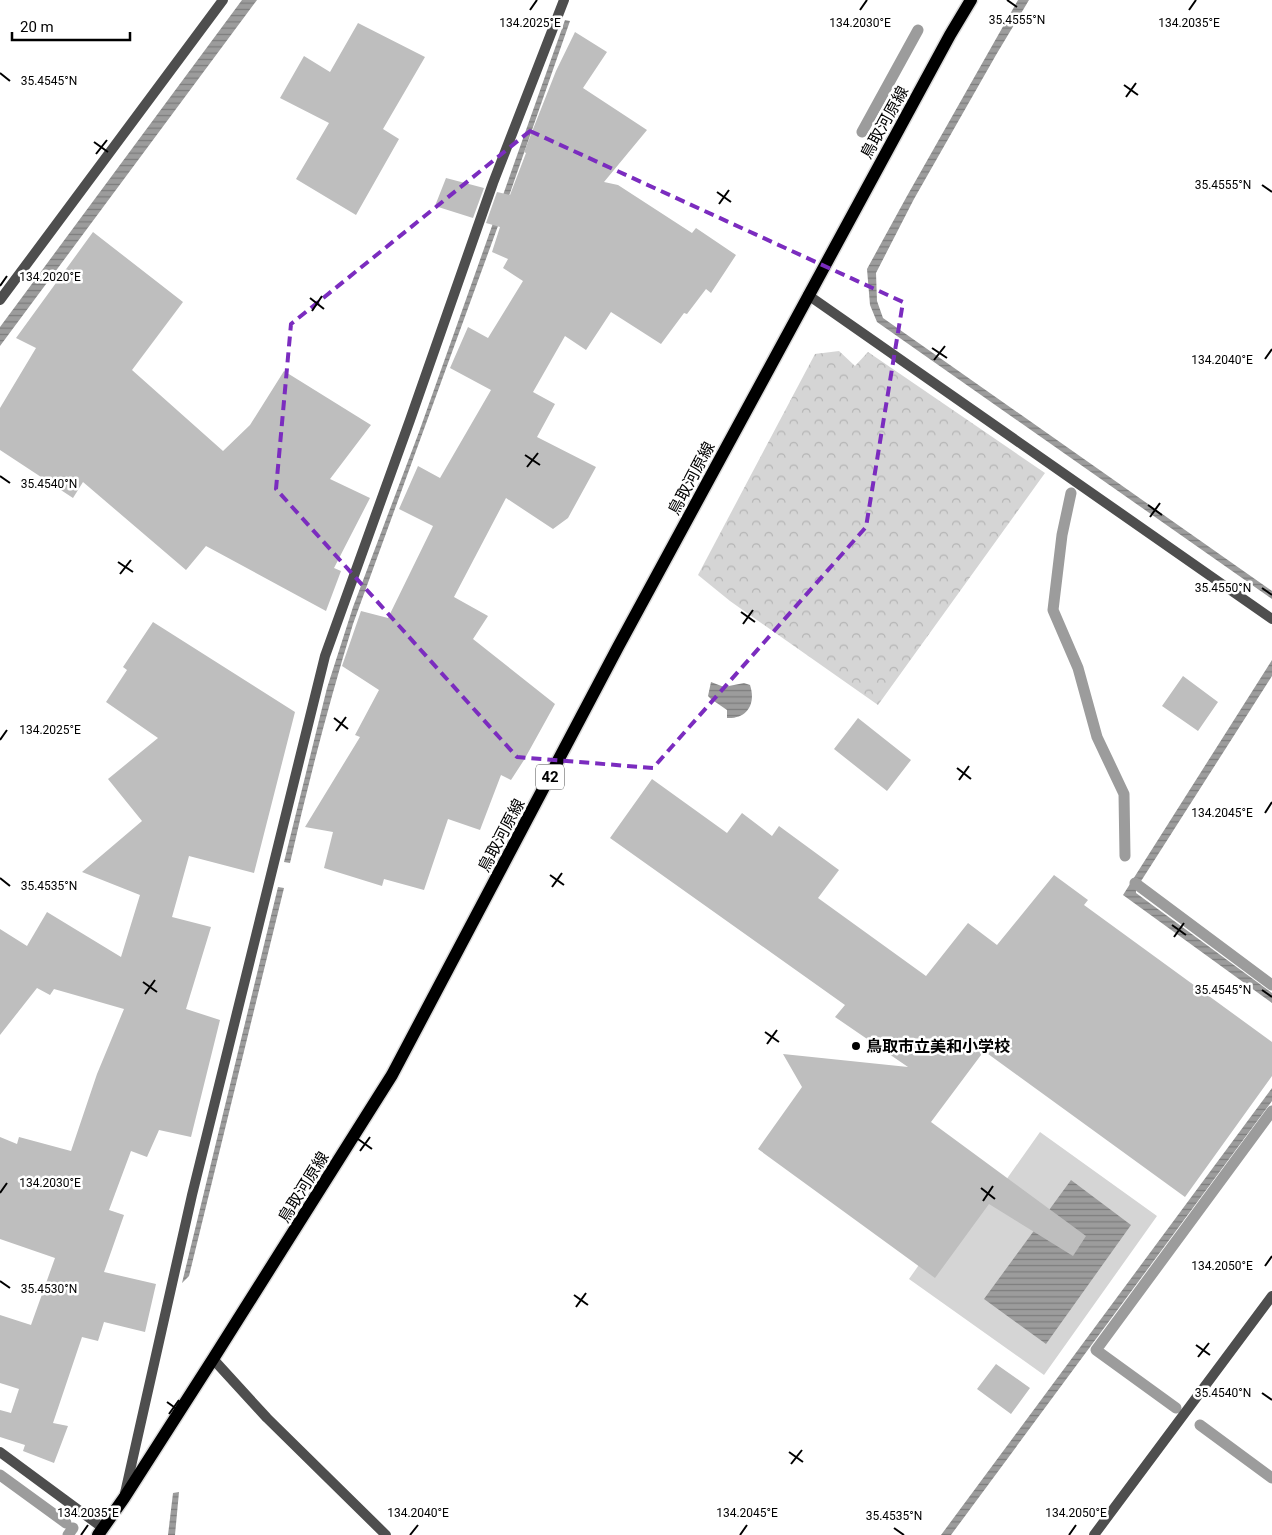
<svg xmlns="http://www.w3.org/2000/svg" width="1272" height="1535" viewBox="0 0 1272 1535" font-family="Roboto,'Noto Sans JP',sans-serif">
<defs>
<pattern id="forest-crowns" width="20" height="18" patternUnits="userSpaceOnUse" patternTransform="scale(1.25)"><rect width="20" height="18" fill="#d5d5d5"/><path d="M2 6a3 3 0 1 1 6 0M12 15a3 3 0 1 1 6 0" fill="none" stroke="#b5b5b5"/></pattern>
<pattern id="water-rules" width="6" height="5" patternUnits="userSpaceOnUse" patternTransform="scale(1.25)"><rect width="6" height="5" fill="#9c9c9c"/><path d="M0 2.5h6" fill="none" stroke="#7d7d7d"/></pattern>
</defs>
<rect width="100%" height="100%" fill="#fff"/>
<path fill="#d5d5d5" d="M 1040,1132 L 1157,1216 L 1044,1375 L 909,1279 L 971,1191 L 989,1204 Z"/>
<path fill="url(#forest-crowns)" d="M 839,351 L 855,366 L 868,352 L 1045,473 L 878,705 L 730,601 L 698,575 L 815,354 Z"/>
<path fill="url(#water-rules)" d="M 242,0 L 257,0 L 0,346 L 0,327 Z
M 1018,0 L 1029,0 L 996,55 L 914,199 L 876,273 L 877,301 L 883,318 L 1272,591 L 1272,599 L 877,322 L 870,305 L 867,269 L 907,196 Z
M 565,20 L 570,21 L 510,193 L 353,624 C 329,703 308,783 290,863 L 284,862 L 327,688 L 353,607 L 419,432 Z
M 1272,660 L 1272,676 L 1136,889 L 1136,893 L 1272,993 L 1272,1003 L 1123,895 Z
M 711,682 L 724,687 L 744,683 L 750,685 C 756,703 748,719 727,718 L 727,710 L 711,699 L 708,696 Z
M 278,887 L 284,888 L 189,1276 L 182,1283 Z
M 1272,1088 L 1272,1101 L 951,1535 L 941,1535 Z
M 1071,1180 L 1131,1225 L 1046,1344 L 984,1299 Z
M 179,1492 L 175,1535 L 168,1535 L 173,1493 Z"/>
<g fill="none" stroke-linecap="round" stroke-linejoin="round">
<path stroke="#9c9c9c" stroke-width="11" d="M 862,132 L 918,30
M 1071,493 L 1062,535 L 1053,610 L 1078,668 L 1097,737 L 1124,794 L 1125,856
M 1135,883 L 1272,985
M 1176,1408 L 1096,1350 L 1272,1111
M 1200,1425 L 1272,1478
M 0,1475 L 66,1523
M 68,1535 L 73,1528"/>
</g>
<path fill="#bebebe" d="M 358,23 L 425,57 L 383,129 L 399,139 L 356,215 L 296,179 L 329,123 L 280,98 L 304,56 L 330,72 Z
M 575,32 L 607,52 L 583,88 L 647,130 L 604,182 L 618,185 L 692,233 L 696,228 L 736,255 L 711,293 L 706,289 L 687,314 L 684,313 L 661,344 L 611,312 L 586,350 L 565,336 L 533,392 L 555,404 L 537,437 L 596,467 L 568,518 L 553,529 L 506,498 L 454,597 L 488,616 L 473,639 L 555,704 L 524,760 L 511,780 L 501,775 L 480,830 L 448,819 L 424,890 L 384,879 L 382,886 L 324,868 L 333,832 L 305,827 L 360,737 L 355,735 L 379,690 L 342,666 L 361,611 L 388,618 L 433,526 L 399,509 L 418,466 L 440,478 L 491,390 L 450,368 L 468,327 L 488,338 L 523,281 L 503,268 L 508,259 L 492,252 L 500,227 L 486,223 L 497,192 L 510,195 L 526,153 L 524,152 L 556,71 Z
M 446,178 L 484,188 L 473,218 L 435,206 Z
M 93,232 L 183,302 L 132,370 L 223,451 L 250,425 L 284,371 L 371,425 L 330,479 L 370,498 L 334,568 L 341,571 L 326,611 L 206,546 L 186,570 L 83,482 L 73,498 L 0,450 L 0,408 L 36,348 L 16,338 Z
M 153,622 L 295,712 L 254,873 L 189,856 L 172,917 L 211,927 L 186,1009 L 220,1020 L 191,1137 L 159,1130 L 147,1157 L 131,1151 L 109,1210 L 124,1215 L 104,1272 L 156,1284 L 145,1332 L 104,1322 L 98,1341 L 82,1337 L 53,1423 L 68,1426 L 54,1463 L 23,1451 L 25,1445 L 0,1437 L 0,1410 L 11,1413 L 19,1389 L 0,1383 L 0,1315 L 31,1325 L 55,1258 L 0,1239 L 0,1137 L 17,1144 L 19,1137 L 71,1151 L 97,1074 L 124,1009 L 54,989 L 50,995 L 37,988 L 0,1035 L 0,929 L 27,946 L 47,912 L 121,957 L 140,895 L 82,872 L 142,821 L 108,779 L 158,738 L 106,702 L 127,670 L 123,667 Z
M 1183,676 L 1218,702 L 1198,731 L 1162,706 Z
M 858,718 L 911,760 L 887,791 L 834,749 Z
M 652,779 L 727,833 L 742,813 L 772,836 L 779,826 L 839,870 L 818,898 L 926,976 L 968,923 L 997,945 L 1054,875 L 1088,900 L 1084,905 L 1272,1042 L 1272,1076 L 1185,1197 L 984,1051 L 931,1122 L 1086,1236 L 1073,1256 L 989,1204 L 935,1278 L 758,1149 L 802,1087 L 783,1054 L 908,1067 L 835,1017 L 845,1005 L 610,838 Z
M 996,1364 L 1030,1388 L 1011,1414 L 977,1389 Z"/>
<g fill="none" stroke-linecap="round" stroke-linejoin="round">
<g stroke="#dbdbdb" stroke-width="15">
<path id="primary" d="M 98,1535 L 124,1498 L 213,1359 L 392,1075 L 618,647 L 950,35 L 971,0"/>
</g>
<path stroke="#4e4e4e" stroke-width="10" d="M 808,295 L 1272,619
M 0,300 L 223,0
M 213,1359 L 267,1418 L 386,1535
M 0,1452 L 103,1528
M 125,1493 L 192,1195 L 325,656 L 410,420 L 493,183 L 564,0
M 1094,1535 L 1272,1296"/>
<use href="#primary" stroke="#000" stroke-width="12"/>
</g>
<path fill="none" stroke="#7b2cbf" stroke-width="4" stroke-dasharray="10 6" stroke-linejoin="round" d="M 530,131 L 903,302 L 866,527 L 653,768 L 517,757 L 276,489 L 291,324 Z"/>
<path fill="none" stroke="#000" stroke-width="2" d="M 1007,0 L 1017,7M 530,10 L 537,0M 860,10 L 867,0M 1189,10 L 1196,0M 0,73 L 10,81M 1124,85 L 1138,95M 1126,97 L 1136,83M 94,142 L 108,152M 96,154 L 107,140M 1262,185 L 1272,192M 717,192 L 731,202M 719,204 L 729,190M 0,286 L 7,276M 310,298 L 324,309M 312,311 L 322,296M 932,348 L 947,358M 1265,359 L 1272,349M 934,360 L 945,346M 525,455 L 540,465M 527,467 L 538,453M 0,476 L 10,483M 1148,505 L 1162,515M 1150,517 L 1160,503M 118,562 L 133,572M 120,574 L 131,560M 1262,588 L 1272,595M 741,612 L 755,622M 743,624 L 753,610M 334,718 L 348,729M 336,731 L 346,717M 0,740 L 7,730M 957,768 L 971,779M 959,780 L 969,766M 1265,813 L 1272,802M 550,875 L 564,885M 0,878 L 10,886M 552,887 L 562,873M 1172,925 L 1186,935M 1174,937 L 1184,923M 143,982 L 157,992M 1262,990 L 1272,997M 145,994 L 155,980M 765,1032 L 779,1042M 767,1044 L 777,1030M 358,1139 L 372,1149M 360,1151 L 370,1137M 981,1188 L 995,1199M 0,1193 L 7,1183M 983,1201 L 993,1186M 1265,1266 L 1272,1256M 0,1281 L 10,1288M 574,1295 L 588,1305M 576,1307 L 586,1293M 1196,1345 L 1210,1355M 1198,1357 L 1209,1343M 1262,1393 L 1272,1400M 167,1402 L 181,1412M 169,1414 L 179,1400M 789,1452 L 803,1462M 791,1464 L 802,1450M 894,1528 L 904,1535M 81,1535 L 88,1525M 410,1535 L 418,1525M 740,1535 L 747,1525M 1069,1535 L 1076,1525"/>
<circle fill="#000" stroke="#fff" stroke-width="2" cx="856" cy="1046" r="5"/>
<g text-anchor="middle" stroke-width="5" stroke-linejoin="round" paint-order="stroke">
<rect fill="#fff" stroke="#4c4c4c" stroke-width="1" x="536" y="764.5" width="28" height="25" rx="4"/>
<g font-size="15" font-weight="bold" fill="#000">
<text x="550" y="782">42</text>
</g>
<g font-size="16" fill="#000" stroke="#fff">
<text transform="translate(884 122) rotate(-61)" y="6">鳥取河原線</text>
<text transform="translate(691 478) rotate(-62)" y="6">鳥取河原線</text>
<text transform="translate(501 835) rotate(-62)" y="6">鳥取河原線</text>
<text transform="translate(303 1187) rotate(-58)" y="6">鳥取河原線</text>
</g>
<g font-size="16" font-weight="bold" fill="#000" stroke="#fff" text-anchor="start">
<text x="866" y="1052">鳥取市立美和小学校</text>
</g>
</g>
<g font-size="12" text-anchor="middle" fill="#000" stroke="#fff" stroke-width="5" stroke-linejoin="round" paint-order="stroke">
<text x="1017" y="24">35.4555°N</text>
<text x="530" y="27">134.2025°E</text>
<text x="860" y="27">134.2030°E</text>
<text x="1189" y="27">134.2035°E</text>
<text x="49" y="85">35.4545°N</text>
<text x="1223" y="189">35.4555°N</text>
<text x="50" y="281">134.2020°E</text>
<text x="1222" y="364">134.2040°E</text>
<text x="49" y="488">35.4540°N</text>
<text x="1223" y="592">35.4550°N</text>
<text x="50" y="734">134.2025°E</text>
<text x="1222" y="817">134.2045°E</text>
<text x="49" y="890">35.4535°N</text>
<text x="1223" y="994">35.4545°N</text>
<text x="50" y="1187">134.2030°E</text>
<text x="1222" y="1270">134.2050°E</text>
<text x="49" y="1293">35.4530°N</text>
<text x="1223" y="1397">35.4540°N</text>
<text x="88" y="1517">134.2035°E</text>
<text x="418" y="1517">134.2040°E</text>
<text x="747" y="1517">134.2045°E</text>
<text x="1076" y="1517">134.2050°E</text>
<text x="894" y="1520">35.4535°N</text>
</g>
<path d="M12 32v8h118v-8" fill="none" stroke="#000000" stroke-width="2.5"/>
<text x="20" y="32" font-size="15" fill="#000000" stroke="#ffffff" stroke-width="4" paint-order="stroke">20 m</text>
</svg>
